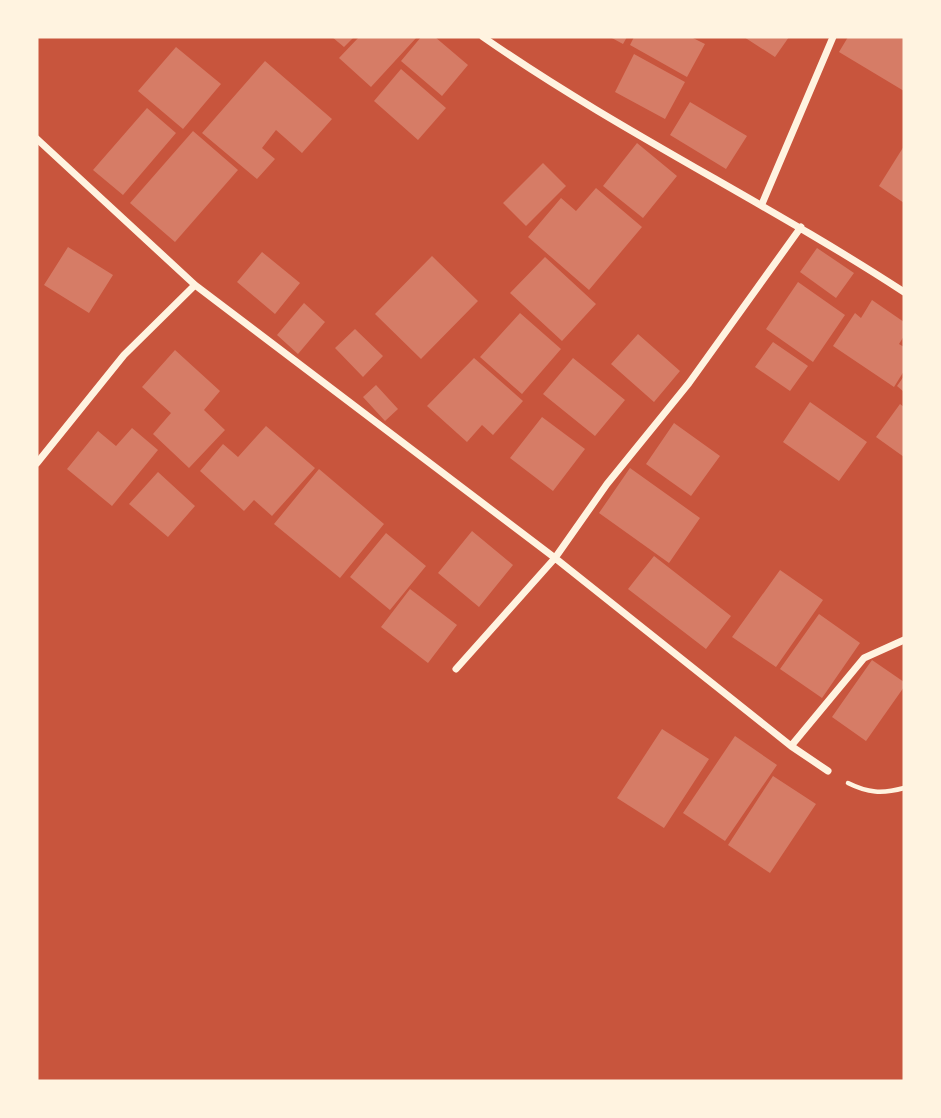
<svg xmlns="http://www.w3.org/2000/svg" width="941" height="1118" viewBox="0 0 941 1118" font-family="Inter,sans-serif">
<rect width="100%" height="100%" fill="#c8553d"/>
<path fill="#d67c66" d="M 332,37 L 354,37 L 344,47 Z
M 359,37 L 417,37 L 371,87 L 339,58 Z
M 421,37 L 435,37 L 468,65 L 442,96 L 401,61 Z
M 610,37 L 627,37 L 623,44 Z
M 634,37 L 691,37 L 705,44 L 687,77 L 630,45 Z
M 744,37 L 789,37 L 775,57 Z
M 848,37 L 904,37 L 904,91 L 839,52 Z
M 176,47 L 221,84 L 183,129 L 138,91 Z
M 634,54 L 685,82 L 665,119 L 615,92 Z
M 265,61 L 332,119 L 302,153 L 276,130 L 262,148 L 275,159 L 257,179 L 202,133 Z
M 401,69 L 446,108 L 418,140 L 374,101 Z
M 690,102 L 747,136 L 726,169 L 670,135 Z
M 147,108 L 176,133 L 123,195 L 93,170 Z
M 193,131 L 238,170 L 175,242 L 130,203 Z
M 637,143 L 677,176 L 643,218 L 603,186 Z
M 904,146 L 904,203 L 879,186 Z
M 543,163 L 566,186 L 526,226 L 503,203 Z
M 596,188 L 642,227 L 589,290 L 528,237 L 561,198 L 576,211 Z
M 68,247 L 113,275 L 89,313 L 44,285 Z
M 817,248 L 854,273 L 836,298 L 800,272 Z
M 262,252 L 300,283 L 275,314 L 237,282 Z
M 432,256 L 478,301 L 421,359 L 375,314 Z
M 545,257 L 596,304 L 562,341 L 510,293 Z
M 798,282 L 845,315 L 813,362 L 766,329 Z
M 872,300 L 904,322 L 904,336 L 899,344 L 904,347 L 904,371 L 894,387 L 833,346 L 855,313 L 861,318 Z
M 304,303 L 325,322 L 298,354 L 277,335 Z
M 520,313 L 561,349 L 522,394 L 480,357 Z
M 355,329 L 383,356 L 363,377 L 335,348 Z
M 638,334 L 680,371 L 654,402 L 611,364 Z
M 773,342 L 808,366 L 790,391 L 755,367 Z
M 175,350 L 220,391 L 204,410 L 225,430 L 189,468 L 153,434 L 171,413 L 142,387 Z
M 474,358 L 523,401 L 493,435 L 482,425 L 467,442 L 427,406 Z
M 573,358 L 625,400 L 595,436 L 543,394 Z
M 904,376 L 904,392 L 897,386 Z
M 376,385 L 398,409 L 385,421 L 363,397 Z
M 810,402 L 867,442 L 839,481 L 783,442 Z
M 900,404 L 904,407 L 904,457 L 876,437 Z
M 542,417 L 585,449 L 553,491 L 510,458 Z
M 674,423 L 720,456 L 691,496 L 646,464 Z
M 266,426 L 315,468 L 272,516 L 254,500 L 244,511 L 200,471 L 223,444 L 238,457 Z
M 132,428 L 158,450 L 112,506 L 67,469 L 98,431 L 116,446 Z
M 630,468 L 700,518 L 669,563 L 599,513 Z
M 319,469 L 384,524 L 340,578 L 274,524 Z
M 158,472 L 195,506 L 168,537 L 129,504 Z
M 472,531 L 513,565 L 479,607 L 438,573 Z
M 386,533 L 426,566 L 390,610 L 350,577 Z
M 654,556 L 731,616 L 706,649 L 628,589 Z
M 780,570 L 823,600 L 776,667 L 732,637 Z
M 410,589 L 457,625 L 428,663 L 381,627 Z
M 819,614 L 860,643 L 822,698 L 780,669 Z
M 872,660 L 904,682 L 904,687 L 866,741 L 832,717 Z
M 662,729 L 709,759 L 664,828 L 617,798 Z
M 735,736 L 777,765 L 725,841 L 683,813 Z
M 773,776 L 816,804 L 770,873 L 728,845 Z"/>
<g fill="none" stroke-linecap="round" stroke-linejoin="round">
<path stroke="#fff3e0" stroke-width="4.5" d="M 848,783 C 868,793 882,794 904,788"/>
<path stroke="#fff3e0" stroke-width="7" d="M 483,37 C 618,131 766,202 904,292
M 37,139 L 195,285 L 555,558 L 791,746 L 828,771
M 762,204 L 833,37
M 37,463 L 124,355 L 195,285
M 456,669 L 555,558 L 607,484 L 689,383 L 801,227
M 791,746 L 864,658 L 904,640"/>
</g>
<rect width="941" height="1118" fill="none" stroke="#fff3e0" stroke-width="77"/>
</svg>
